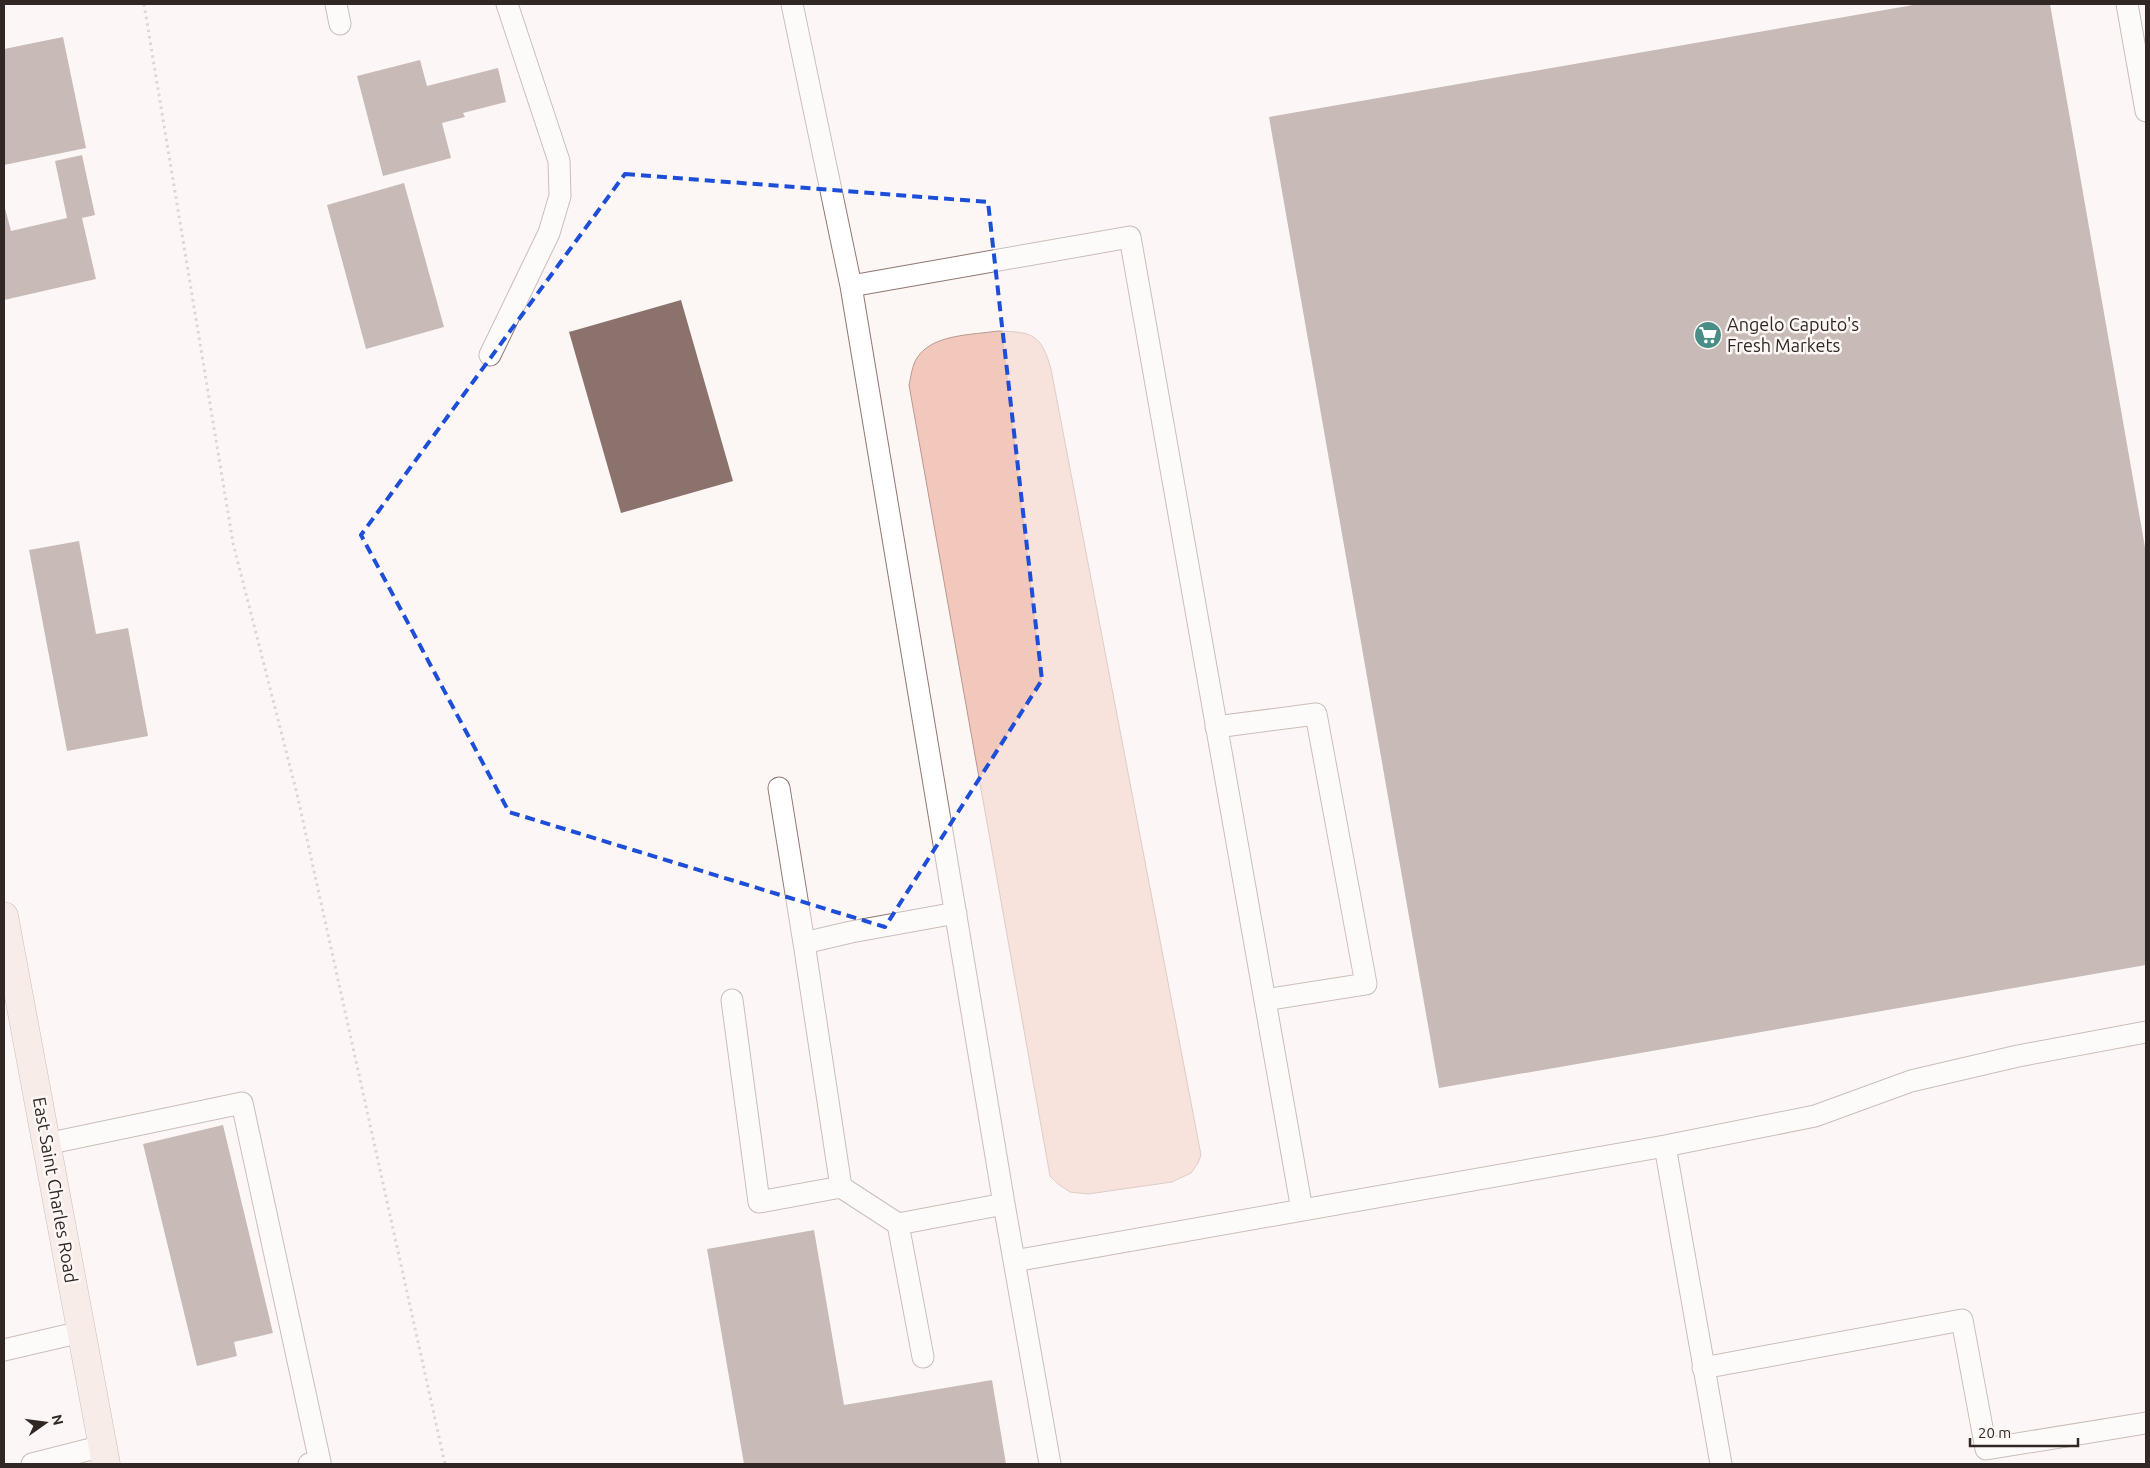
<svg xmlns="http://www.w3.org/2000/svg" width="2150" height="1468" viewBox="0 0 2150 1468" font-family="Ubuntu,sans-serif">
<rect width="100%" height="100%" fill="#fcf7f5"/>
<path fill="#f2c8bd" stroke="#b8988f" d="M 998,331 C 1033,332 1041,334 1051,369 L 1201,1155 L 1198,1163 L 1191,1173 L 1172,1182 L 1088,1194 L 1070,1192 L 1058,1184 L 1050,1176 L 909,385 C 911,377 912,365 917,358 C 932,334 972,335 998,331 Z"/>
<path fill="#8b726c" d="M 1919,4 L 2050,4 L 2146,553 L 2146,965 L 1439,1088 L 1269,117 Z
M 63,37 L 86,148 L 4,165 L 4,49 Z
M 420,60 L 427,86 L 498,68 L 506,102 L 463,113 L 465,117 L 442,123 L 451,158 L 383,176 L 357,76 Z
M 82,155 L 95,215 L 82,218 L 96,279 L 4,300 L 4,204 L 11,231 L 67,218 L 55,161 Z
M 404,183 L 444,327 L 366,349 L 327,205 Z
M 681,300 L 733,481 L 621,513 L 569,332 Z
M 79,541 L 96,634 L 128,628 L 148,736 L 67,751 L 29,550 Z
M 223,1125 L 273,1333 L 234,1342 L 237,1356 L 197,1366 L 143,1144 Z
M 814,1230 L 844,1405 L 992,1380 L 1006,1464 L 744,1464 L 707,1249 Z"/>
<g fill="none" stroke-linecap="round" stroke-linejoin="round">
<g stroke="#907770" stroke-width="23">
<path id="lane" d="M 336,4 L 340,24
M 792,4 L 851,286 L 1004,1204 L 1050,1464
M 2127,4 L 2146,111
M 851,286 L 1130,237 L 1302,1210
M 490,355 L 549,233 L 560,196 L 559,161 L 507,4
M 1216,727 L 1316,714 L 1366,984 L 1265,1000
M 779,788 L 804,943
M 956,913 L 851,932 L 804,943 L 841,1187 L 898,1224 L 1004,1204
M 732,1000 L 759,1202 L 841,1187
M 46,1144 L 242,1103 L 320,1462 L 309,1464
M 1665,1146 L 1721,1464
M 898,1224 L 923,1357
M 1014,1261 L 1665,1146 L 1815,1116 L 1911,1081 L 2018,1056 L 2146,1032
M 4,1350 L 81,1332
M 1703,1368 L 1962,1320 L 1986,1449 L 2146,1423
M 32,1464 L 103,1446"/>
</g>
<g stroke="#907770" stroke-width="29">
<path id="secondary" d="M 4,916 L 106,1464"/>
</g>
<path stroke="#b6afad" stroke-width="3" stroke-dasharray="2.5 4" stroke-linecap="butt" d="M 144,4 L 233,543 L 297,794 L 445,1464"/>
<use href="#lane" stroke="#fff" stroke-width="21"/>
<use href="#secondary" stroke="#f2ddd7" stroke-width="28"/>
</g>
<path d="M0 0H2150V1468H0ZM 625,174 L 988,202 L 1042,680 L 885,927 L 509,812 L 361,535 Z" fill="#fcf7f5" fill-opacity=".55" fill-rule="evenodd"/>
<path fill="none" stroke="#1d4ed8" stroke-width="4" stroke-dasharray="10 6" stroke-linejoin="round" d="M 625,174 L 988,202 L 1042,680 L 885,927 L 509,812 L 361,535 Z"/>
<defs>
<g id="supermarket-disc" transform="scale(1.4375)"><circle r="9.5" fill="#488e86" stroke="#fcf7f5"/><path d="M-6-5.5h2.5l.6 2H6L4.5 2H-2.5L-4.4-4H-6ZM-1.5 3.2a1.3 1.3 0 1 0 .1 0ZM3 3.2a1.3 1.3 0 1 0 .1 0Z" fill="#fff"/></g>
</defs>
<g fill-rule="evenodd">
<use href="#supermarket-disc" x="1708" y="335"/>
</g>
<g text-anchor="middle" stroke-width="5" stroke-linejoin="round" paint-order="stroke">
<g font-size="18" fill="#312724" stroke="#fcf7f5" text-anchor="start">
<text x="1727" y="331">Angelo Caputo's<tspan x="1727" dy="21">Fresh Markets</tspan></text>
</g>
<g font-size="18" fill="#312724" stroke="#fcf7f5">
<text transform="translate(55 1190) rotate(80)" y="6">East Saint Charles Road</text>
</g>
</g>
<rect width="2150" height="1468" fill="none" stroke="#312724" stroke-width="10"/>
<g transform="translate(45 1423) rotate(76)" stroke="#fcf7f5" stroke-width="4" paint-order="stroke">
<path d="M0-4L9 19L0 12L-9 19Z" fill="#312724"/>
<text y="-8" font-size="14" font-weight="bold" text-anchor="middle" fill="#312724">N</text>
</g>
<path d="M1970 1438v8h108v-8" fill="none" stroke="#312724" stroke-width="2.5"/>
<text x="1978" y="1438" font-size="15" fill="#312724" stroke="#fcf7f5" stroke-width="4" paint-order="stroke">20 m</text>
</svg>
